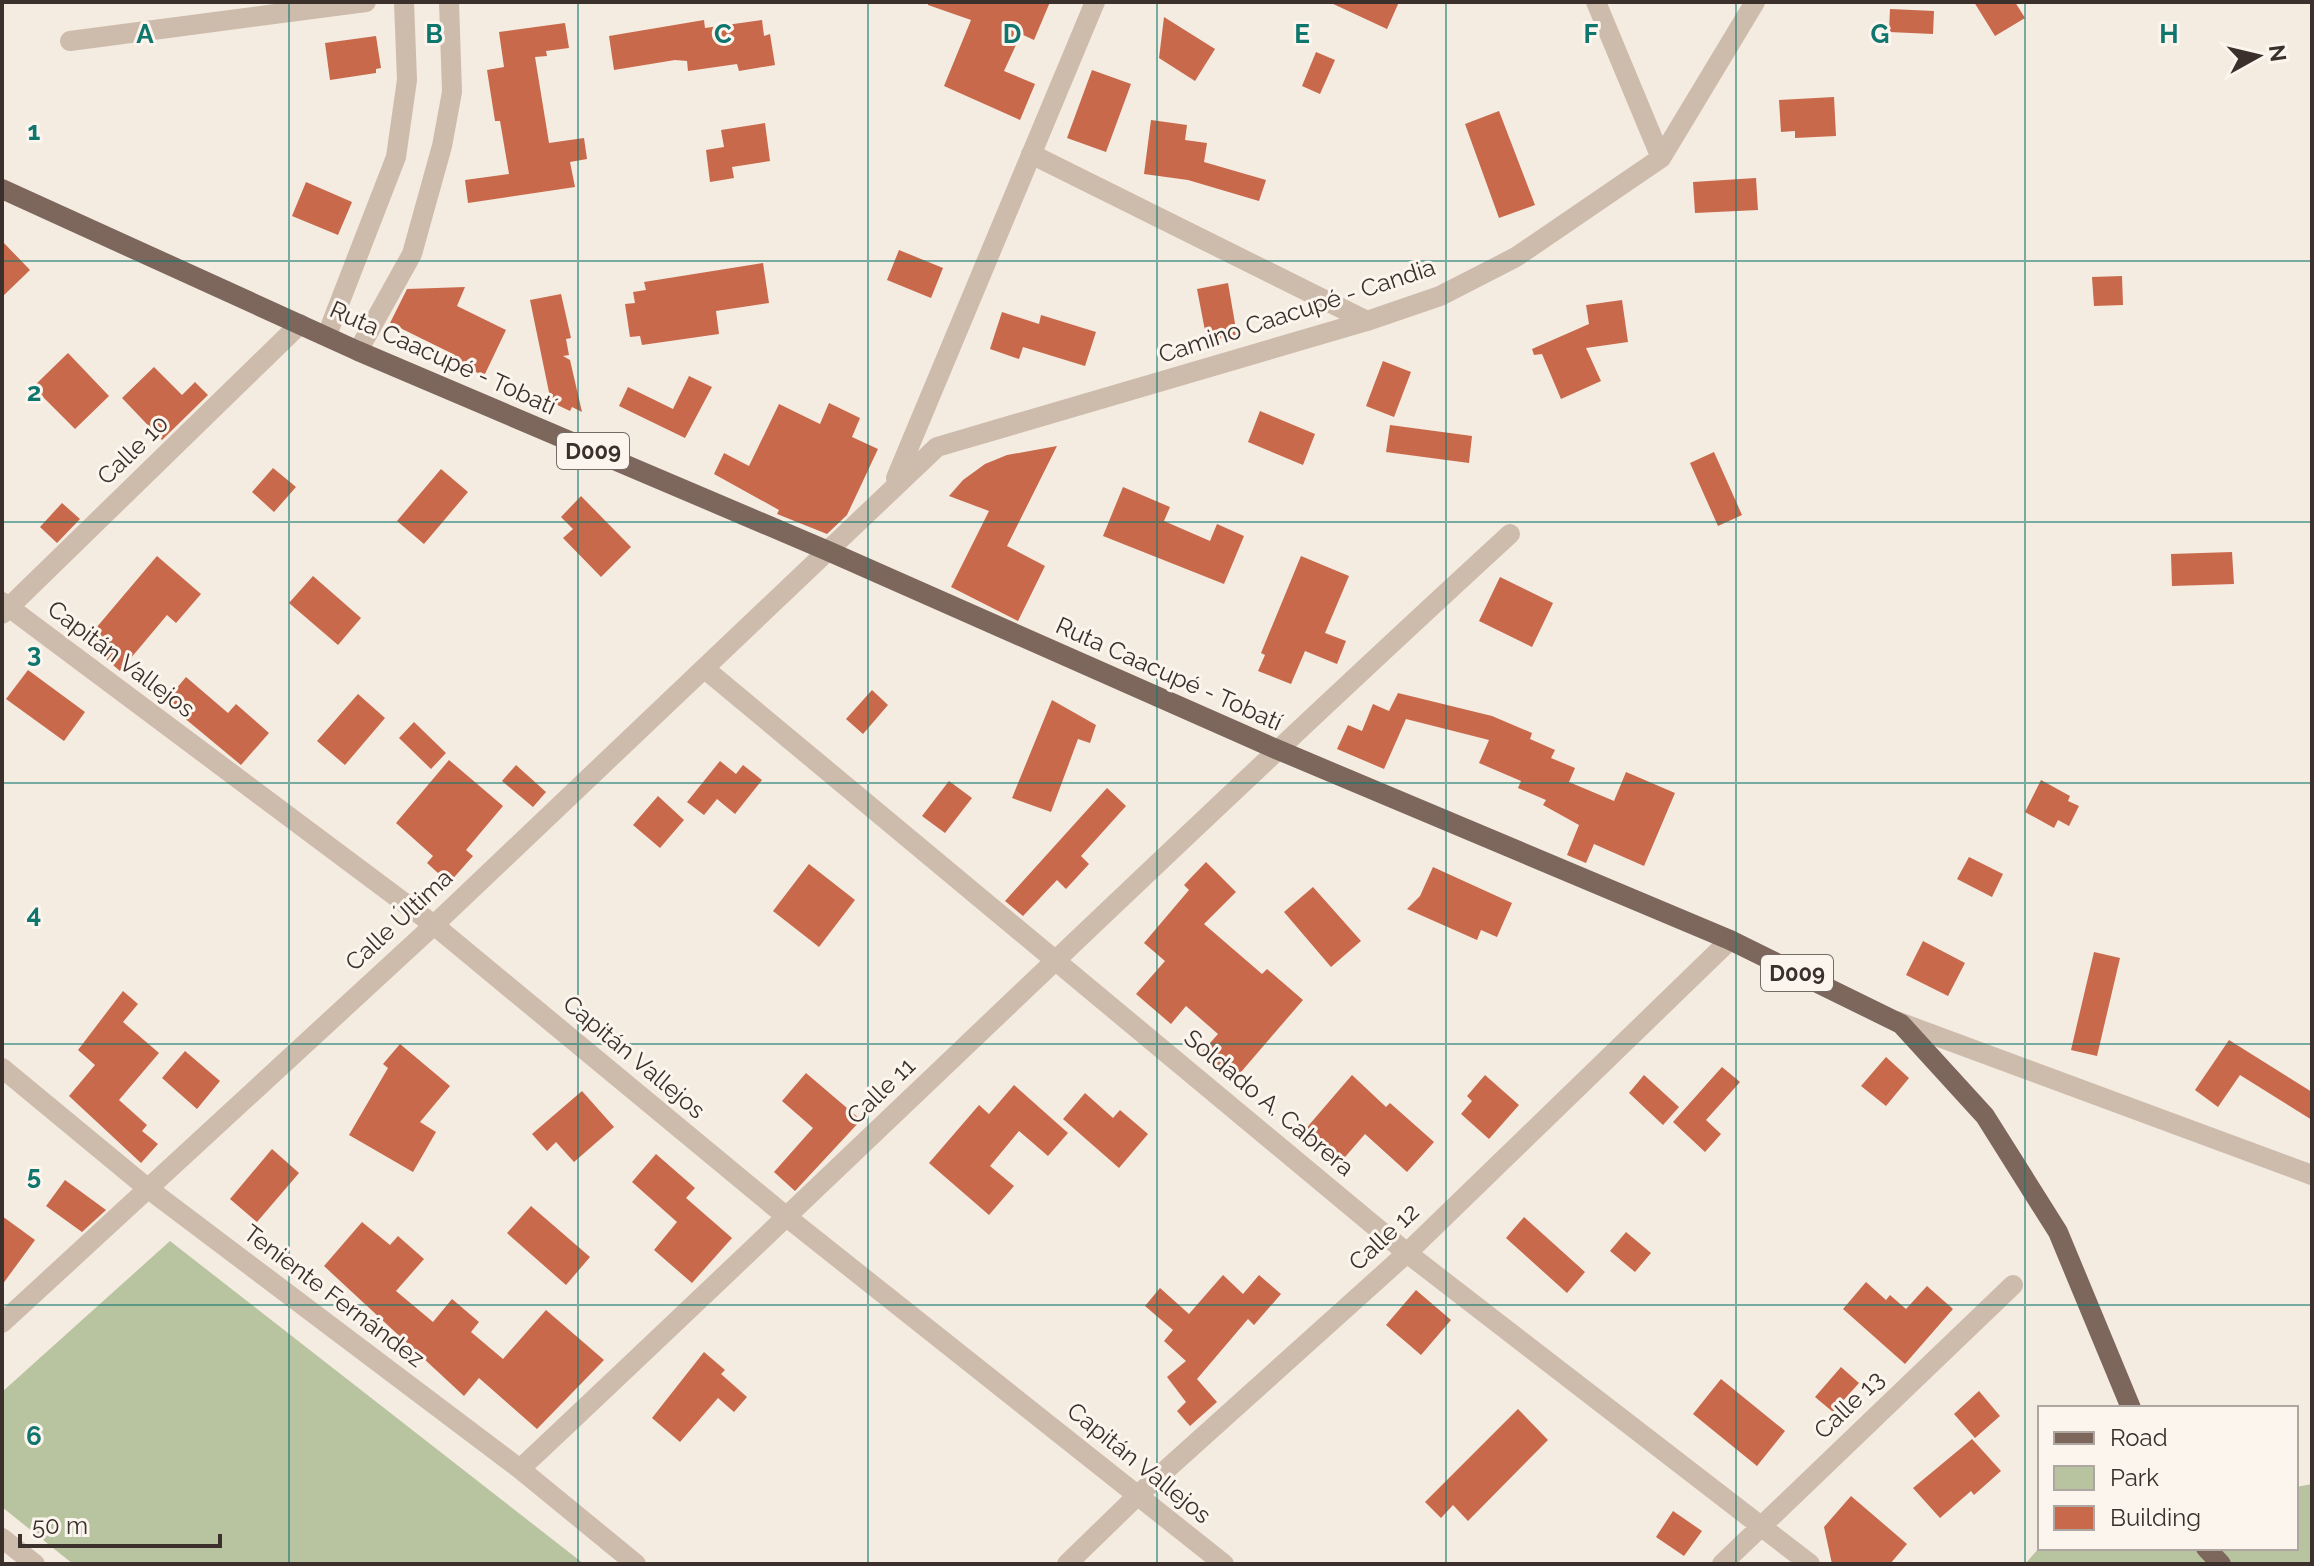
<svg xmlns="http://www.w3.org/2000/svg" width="2314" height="1566" viewBox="0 0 2314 1566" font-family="Raleway,sans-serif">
<rect width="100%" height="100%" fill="#f4ebe1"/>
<path fill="#b8c4a0" d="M 170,1241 L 584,1564 L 73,1564 L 2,1507 L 2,1392 Z
M 2312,1484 L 2312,1564 L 2025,1564 L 2040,1547 L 2296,1548 L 2296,1487 Z"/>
<path fill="#c8694b" d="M 928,2 L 1050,2 L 1034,40 L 1021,34 L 1004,71 L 1035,84 L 1020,120 L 944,86 L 971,20 L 928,5 Z
M 1329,2 L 1399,2 L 1387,29 Z
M 1974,2 L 2015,2 L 2025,18 L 1995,36 Z
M 1890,9 L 1934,11 L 1933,34 L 1889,32 Z
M 1164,17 L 1215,49 L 1195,81 L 1159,58 Z
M 704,20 L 705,28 L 762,20 L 764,36 L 770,34 L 775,65 L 739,71 L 737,64 L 688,71 L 687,61 L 675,60 L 614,70 L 609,36 Z
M 565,23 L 569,48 L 546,51 L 547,56 L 535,57 L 549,143 L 584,138 L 587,159 L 570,162 L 575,187 L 468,203 L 465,180 L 509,174 L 500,121 L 495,121 L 487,70 L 504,67 L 499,32 Z
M 376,36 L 381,68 L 376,69 L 376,73 L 330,80 L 325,43 Z
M 1316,52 L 1335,60 L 1320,94 L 1302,86 Z
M 1092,70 L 1131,84 L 1106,152 L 1067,138 Z
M 1834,97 L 1836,136 L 1795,138 L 1795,131 L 1781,132 L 1779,100 Z
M 1499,111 L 1535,205 L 1499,218 L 1465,124 Z
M 1151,120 L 1187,125 L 1185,140 L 1207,143 L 1204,162 L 1266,180 L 1259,201 L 1188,180 L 1144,174 Z
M 765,123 L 770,161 L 732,167 L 734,178 L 710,182 L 706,150 L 724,147 L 721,130 Z
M 1756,178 L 1758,210 L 1695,213 L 1693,182 Z
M 306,182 L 352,202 L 338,235 L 292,216 Z
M 2,241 L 30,270 L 2,297 Z
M 899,250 L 943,268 L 931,298 L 887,280 Z
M 763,263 L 769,303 L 716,311 L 719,334 L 642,345 L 640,336 L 630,337 L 625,304 L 635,303 L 633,292 L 646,290 L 644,282 Z
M 2122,276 L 2123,305 L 2094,306 L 2092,277 Z
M 1228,283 L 1237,335 L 1207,341 L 1197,289 Z
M 465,287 L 457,306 L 506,330 L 484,376 L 452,360 L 455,355 L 390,323 L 407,289 Z
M 561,294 L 571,338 L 566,339 L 569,355 L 563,356 L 570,360 L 582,412 L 572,407 L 570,411 L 551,402 L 530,300 Z
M 1622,300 L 1628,342 L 1586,348 L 1601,381 L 1561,399 L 1542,354 L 1534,355 L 1532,349 L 1589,324 L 1586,305 Z
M 1002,312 L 1039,324 L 1041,315 L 1096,332 L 1085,366 L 1023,347 L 1019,359 L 990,349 Z
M 68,353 L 109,396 L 75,429 L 33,387 Z
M 1383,361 L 1411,372 L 1394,417 L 1366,406 Z
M 154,367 L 182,395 L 195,382 L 208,395 L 162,440 L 122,398 Z
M 689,376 L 712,387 L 685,438 L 619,406 L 628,387 L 673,409 Z
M 829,403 L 860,418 L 852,437 L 878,449 L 847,515 L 827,534 L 777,514 L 779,510 L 714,474 L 724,453 L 749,466 L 779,404 L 820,424 Z
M 1260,411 L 1315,434 L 1303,465 L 1248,442 Z
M 1390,425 L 1472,436 L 1469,463 L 1386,452 Z
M 1057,446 L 1007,546 L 1045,566 L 1018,621 L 951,587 L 989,511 L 949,496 L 963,480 L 985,464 L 1007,455 Z
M 1714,452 L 1742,515 L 1718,526 L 1690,463 Z
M 273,468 L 296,487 L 274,512 L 252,492 Z
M 441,469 L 468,492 L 424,544 L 397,521 Z
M 1123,487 L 1170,507 L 1164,521 L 1210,541 L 1217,524 L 1244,536 L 1224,584 L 1103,536 Z
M 581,496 L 631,547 L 601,577 L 563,538 L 573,529 L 561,517 Z
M 62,503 L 80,519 L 57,543 L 40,527 Z
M 2232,552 L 2234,584 L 2172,586 L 2171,554 Z
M 157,556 L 201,594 L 176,623 L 167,615 L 120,671 L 85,641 Z
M 1301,556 L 1349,576 L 1325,633 L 1346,641 L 1337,664 L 1305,651 L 1291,684 L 1258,671 L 1265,655 L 1261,653 Z
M 313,576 L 361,618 L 338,645 L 289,603 Z
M 1500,577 L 1553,603 L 1532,647 L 1479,621 Z
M 28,670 L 85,712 L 64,741 L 6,699 Z
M 186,677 L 228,713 L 236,704 L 269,733 L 241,765 L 165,702 Z
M 872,690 L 888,705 L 863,734 L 846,719 Z
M 1398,693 L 1492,716 L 1532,733 L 1530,739 L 1555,750 L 1551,758 L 1575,768 L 1569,782 L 1614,801 L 1626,772 L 1675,793 L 1644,866 L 1594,844 L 1586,863 L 1567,855 L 1579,825 L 1543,805 L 1546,800 L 1518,788 L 1521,781 L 1479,763 L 1489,740 L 1406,719 L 1384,769 L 1337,749 L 1348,725 L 1362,731 L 1373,704 L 1389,711 Z
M 358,694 L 385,718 L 345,765 L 317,741 Z
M 1052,700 L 1096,725 L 1090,743 L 1078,739 L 1051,812 L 1012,798 Z
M 414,722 L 446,753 L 431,769 L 399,738 Z
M 449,760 L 503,806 L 466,850 L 473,856 L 449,883 L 427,863 L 433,856 L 396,823 Z
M 720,761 L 736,774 L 743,765 L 762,780 L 735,814 L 717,799 L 704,815 L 687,802 Z
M 516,765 L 546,792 L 533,807 L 502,781 Z
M 2041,780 L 2070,796 L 2068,801 L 2079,806 L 2069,826 L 2058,820 L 2054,828 L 2025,812 Z
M 949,781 L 972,798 L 945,833 L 922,816 Z
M 1107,788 L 1126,806 L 1081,856 L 1089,864 L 1066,889 L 1057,880 L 1023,916 L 1005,901 Z
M 658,796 L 684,820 L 660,848 L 633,825 Z
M 1969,857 L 2003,874 L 1992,897 L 1957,879 Z
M 1206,862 L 1236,892 L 1204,924 L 1262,974 L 1267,969 L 1303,1000 L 1235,1079 L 1202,1052 L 1218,1034 L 1186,1006 L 1171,1024 L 1136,994 L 1165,961 L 1144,943 L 1189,890 L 1184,885 Z
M 809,864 L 855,900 L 819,947 L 773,911 Z
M 1433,867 L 1512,903 L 1497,937 L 1481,930 L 1477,940 L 1407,909 L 1420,896 Z
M 1313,887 L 1361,941 L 1331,967 L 1284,912 Z
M 1923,941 L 1965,963 L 1948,996 L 1906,975 Z
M 2094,952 L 2120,958 L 2097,1056 L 2071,1050 Z
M 123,991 L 138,1004 L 123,1022 L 159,1053 L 119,1100 L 147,1125 L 142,1131 L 158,1144 L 141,1163 L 69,1096 L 95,1065 L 78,1050 Z
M 2229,1040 L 2312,1092 L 2312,1120 L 2240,1075 L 2218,1107 L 2195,1090 Z
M 400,1044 L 450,1086 L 420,1122 L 436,1132 L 413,1172 L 349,1135 L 388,1068 L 383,1064 Z
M 185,1051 L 220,1081 L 197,1109 L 162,1078 Z
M 1886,1057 L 1909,1078 L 1886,1106 L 1861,1086 Z
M 1722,1067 L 1740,1082 L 1706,1120 L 1721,1134 L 1705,1152 L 1673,1122 Z
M 806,1073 L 861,1120 L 795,1191 L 774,1172 L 813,1128 L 782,1101 Z
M 1352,1075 L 1386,1107 L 1390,1103 L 1434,1142 L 1407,1172 L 1365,1134 L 1339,1164 L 1303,1132 Z
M 1485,1075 L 1519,1105 L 1489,1139 L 1461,1114 L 1472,1101 L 1467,1096 Z
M 1644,1075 L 1679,1107 L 1663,1125 L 1629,1093 Z
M 1014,1085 L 1068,1133 L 1048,1156 L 1019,1131 L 990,1166 L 1014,1186 L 989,1215 L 929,1163 L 979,1105 L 989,1114 Z
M 582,1091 L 614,1127 L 574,1162 L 556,1142 L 547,1151 L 532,1134 Z
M 1085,1093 L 1113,1118 L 1120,1110 L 1148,1134 L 1119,1168 L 1063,1119 Z
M 272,1149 L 299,1173 L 257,1222 L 230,1199 Z
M 656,1154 L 695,1188 L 686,1198 L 732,1238 L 692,1283 L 654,1250 L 677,1222 L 632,1182 Z
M 65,1180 L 106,1210 L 82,1232 L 46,1206 Z
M 531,1206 L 590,1257 L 566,1285 L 507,1233 Z
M 2,1216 L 35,1240 L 2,1285 Z
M 1524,1217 L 1585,1272 L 1567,1293 L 1506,1238 Z
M 362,1222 L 390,1245 L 398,1236 L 424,1259 L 396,1291 L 433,1322 L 452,1299 L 479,1322 L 471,1332 L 503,1359 L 546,1310 L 604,1360 L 537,1429 L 479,1378 L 464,1396 L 324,1266 Z
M 1626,1232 L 1651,1253 L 1635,1272 L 1610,1251 Z
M 1223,1275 L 1243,1294 L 1259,1275 L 1281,1294 L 1254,1325 L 1248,1319 L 1197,1379 L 1217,1402 L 1190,1426 L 1177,1411 L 1186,1402 L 1167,1377 L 1186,1361 L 1164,1341 L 1173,1330 L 1145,1306 L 1160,1288 L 1189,1314 Z
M 1866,1282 L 1886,1300 L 1890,1295 L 1906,1309 L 1927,1286 L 1953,1309 L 1905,1364 L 1843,1309 Z
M 1416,1290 L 1451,1320 L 1421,1355 L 1386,1325 Z
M 704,1352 L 725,1370 L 721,1374 L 747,1397 L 734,1412 L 718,1398 L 680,1442 L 652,1418 Z
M 1841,1367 L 1859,1383 L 1833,1412 L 1815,1397 Z
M 1721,1379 L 1785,1431 L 1757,1466 L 1693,1414 Z
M 1979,1391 L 2000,1416 L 1975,1438 L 1954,1414 Z
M 1518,1409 L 1548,1440 L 1468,1521 L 1453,1505 L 1441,1518 L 1425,1502 Z
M 1972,1439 L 2001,1471 L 1974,1495 L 1971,1491 L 1940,1518 L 1913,1488 Z
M 1851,1496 L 1907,1544 L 1890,1564 L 1832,1564 L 1824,1527 Z
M 1673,1511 L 1702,1531 L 1684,1556 L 1656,1537 Z"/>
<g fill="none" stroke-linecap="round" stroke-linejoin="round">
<path stroke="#cdbbac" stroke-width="20" d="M 1596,2 L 1661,158
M 70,41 L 366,2
M 1031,154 L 1367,321
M 327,335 L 396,157 L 407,80 L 404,2
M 358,351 L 412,254 L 442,146 L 452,92 L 449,2
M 896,478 L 1095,2
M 2,602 L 434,925 L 788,1218 L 1224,1564
M 2,614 L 300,324
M 705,669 L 1407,1253 L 1810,1564
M 1896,1021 L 2312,1175
M 2,1068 L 146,1187 L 520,1469 L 636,1564
M 2,1323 L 434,925 L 937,447 L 1367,321 L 1440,296 L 1516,257 L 1661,158 L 1755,2
M 520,1469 C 851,1158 1176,841 1510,534
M 2,1538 L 35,1564
M 1067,1564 L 1138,1495 L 1407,1253 L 1730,940
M 1722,1564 L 2013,1285"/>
<path stroke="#7d675c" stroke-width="20" d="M 2,189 L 358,351 L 828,551 L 1276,749 L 1730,940 L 1901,1024 L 1985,1116 L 2058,1232 L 2131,1408
M 2206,1548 L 2221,1564"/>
</g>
<path fill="none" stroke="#0f766e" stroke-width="2" stroke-opacity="0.55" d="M 289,2 L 289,1564M 578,2 L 578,1564M 868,2 L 868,1564M 1157,2 L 1157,1564M 1446,2 L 1446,1564M 1736,2 L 1736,1564M 2025,2 L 2025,1564M 2,261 L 2312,261M 2,522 L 2312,522M 2,783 L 2312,783M 2,1044 L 2312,1044M 2,1305 L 2312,1305"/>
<g text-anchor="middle" stroke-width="6" stroke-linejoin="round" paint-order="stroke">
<g fill="#fbf5ee" stroke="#756b66" stroke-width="2">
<rect x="557" y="433" width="72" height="36" rx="6"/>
<rect x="1761" y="955" width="72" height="36" rx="6"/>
</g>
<g font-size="22" font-weight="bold" fill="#3b302b">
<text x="593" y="459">D009</text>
<text x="1797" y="981">D009</text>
</g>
<g font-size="24" fill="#3b302b" stroke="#fbf5ee">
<text transform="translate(1297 311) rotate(-18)" y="8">Camino Caacupé - Candia</text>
<text transform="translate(443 358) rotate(24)" y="8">Ruta Caacupé - Tobatí</text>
<text transform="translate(133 450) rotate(-44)" y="8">Calle 10</text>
<text transform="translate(121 659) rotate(37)" y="8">Capitán Vallejos</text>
<text transform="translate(1169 674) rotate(24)" y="8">Ruta Caacupé - Tobatí</text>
<text transform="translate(399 920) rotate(-43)" y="8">Calle Última</text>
<text transform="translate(634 1057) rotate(40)" y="8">Capitán Vallejos</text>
<text transform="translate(881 1091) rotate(-44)" y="8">Calle 11</text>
<text transform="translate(1269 1103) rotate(40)" y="8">Soldado A. Cabrera</text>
<text transform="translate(1384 1237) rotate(-43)" y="8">Calle 12</text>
<text transform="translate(334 1296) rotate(37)" y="8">Teniente Fernández</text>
<text transform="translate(1849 1405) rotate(-44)" y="8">Calle 13</text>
<text transform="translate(1139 1463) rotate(39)" y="8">Capitán Vallejos</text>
</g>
</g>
<g font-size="26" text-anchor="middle" font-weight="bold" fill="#0f766e" stroke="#fbf5ee" stroke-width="6" stroke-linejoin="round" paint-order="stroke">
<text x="145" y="43">A</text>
<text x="434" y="43">B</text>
<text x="723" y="43">C</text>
<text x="1012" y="43">D</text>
<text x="1302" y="43">E</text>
<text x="1591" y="43">F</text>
<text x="1880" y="43">G</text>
<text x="2169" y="43">H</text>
<text x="34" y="140">1</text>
<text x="34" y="401">2</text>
<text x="34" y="662">3</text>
<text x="34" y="923">4</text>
<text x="34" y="1184">5</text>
<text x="34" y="1445">6</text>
</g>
<rect width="2314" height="1566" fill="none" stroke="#3b302b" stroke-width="8"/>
<rect x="2038" y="1406" width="260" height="144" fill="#fbf5ee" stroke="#aea6a0" stroke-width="2"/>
<rect x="2054" y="1432" width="40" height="12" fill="#7d675c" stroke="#aea6a0" stroke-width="2"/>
<text x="2110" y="1446" font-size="24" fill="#3b302b">Road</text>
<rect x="2054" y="1466" width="40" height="24" fill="#b8c4a0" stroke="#aea6a0" stroke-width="2"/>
<text x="2110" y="1486" font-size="24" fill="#3b302b">Park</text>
<rect x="2054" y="1506" width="40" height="24" fill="#c8694b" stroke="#aea6a0" stroke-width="2"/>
<text x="2110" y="1526" font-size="24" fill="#3b302b">Building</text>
<g transform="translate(2258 56) rotate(82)" stroke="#fbf5ee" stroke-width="6" paint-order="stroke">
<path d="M0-6L14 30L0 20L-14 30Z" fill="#3b302b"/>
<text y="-12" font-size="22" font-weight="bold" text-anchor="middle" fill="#3b302b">N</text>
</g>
<path d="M20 1534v12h200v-12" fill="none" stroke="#3b302b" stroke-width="4"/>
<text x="32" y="1534" font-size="24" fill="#3b302b" stroke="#fbf5ee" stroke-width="6" paint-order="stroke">50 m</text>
</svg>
